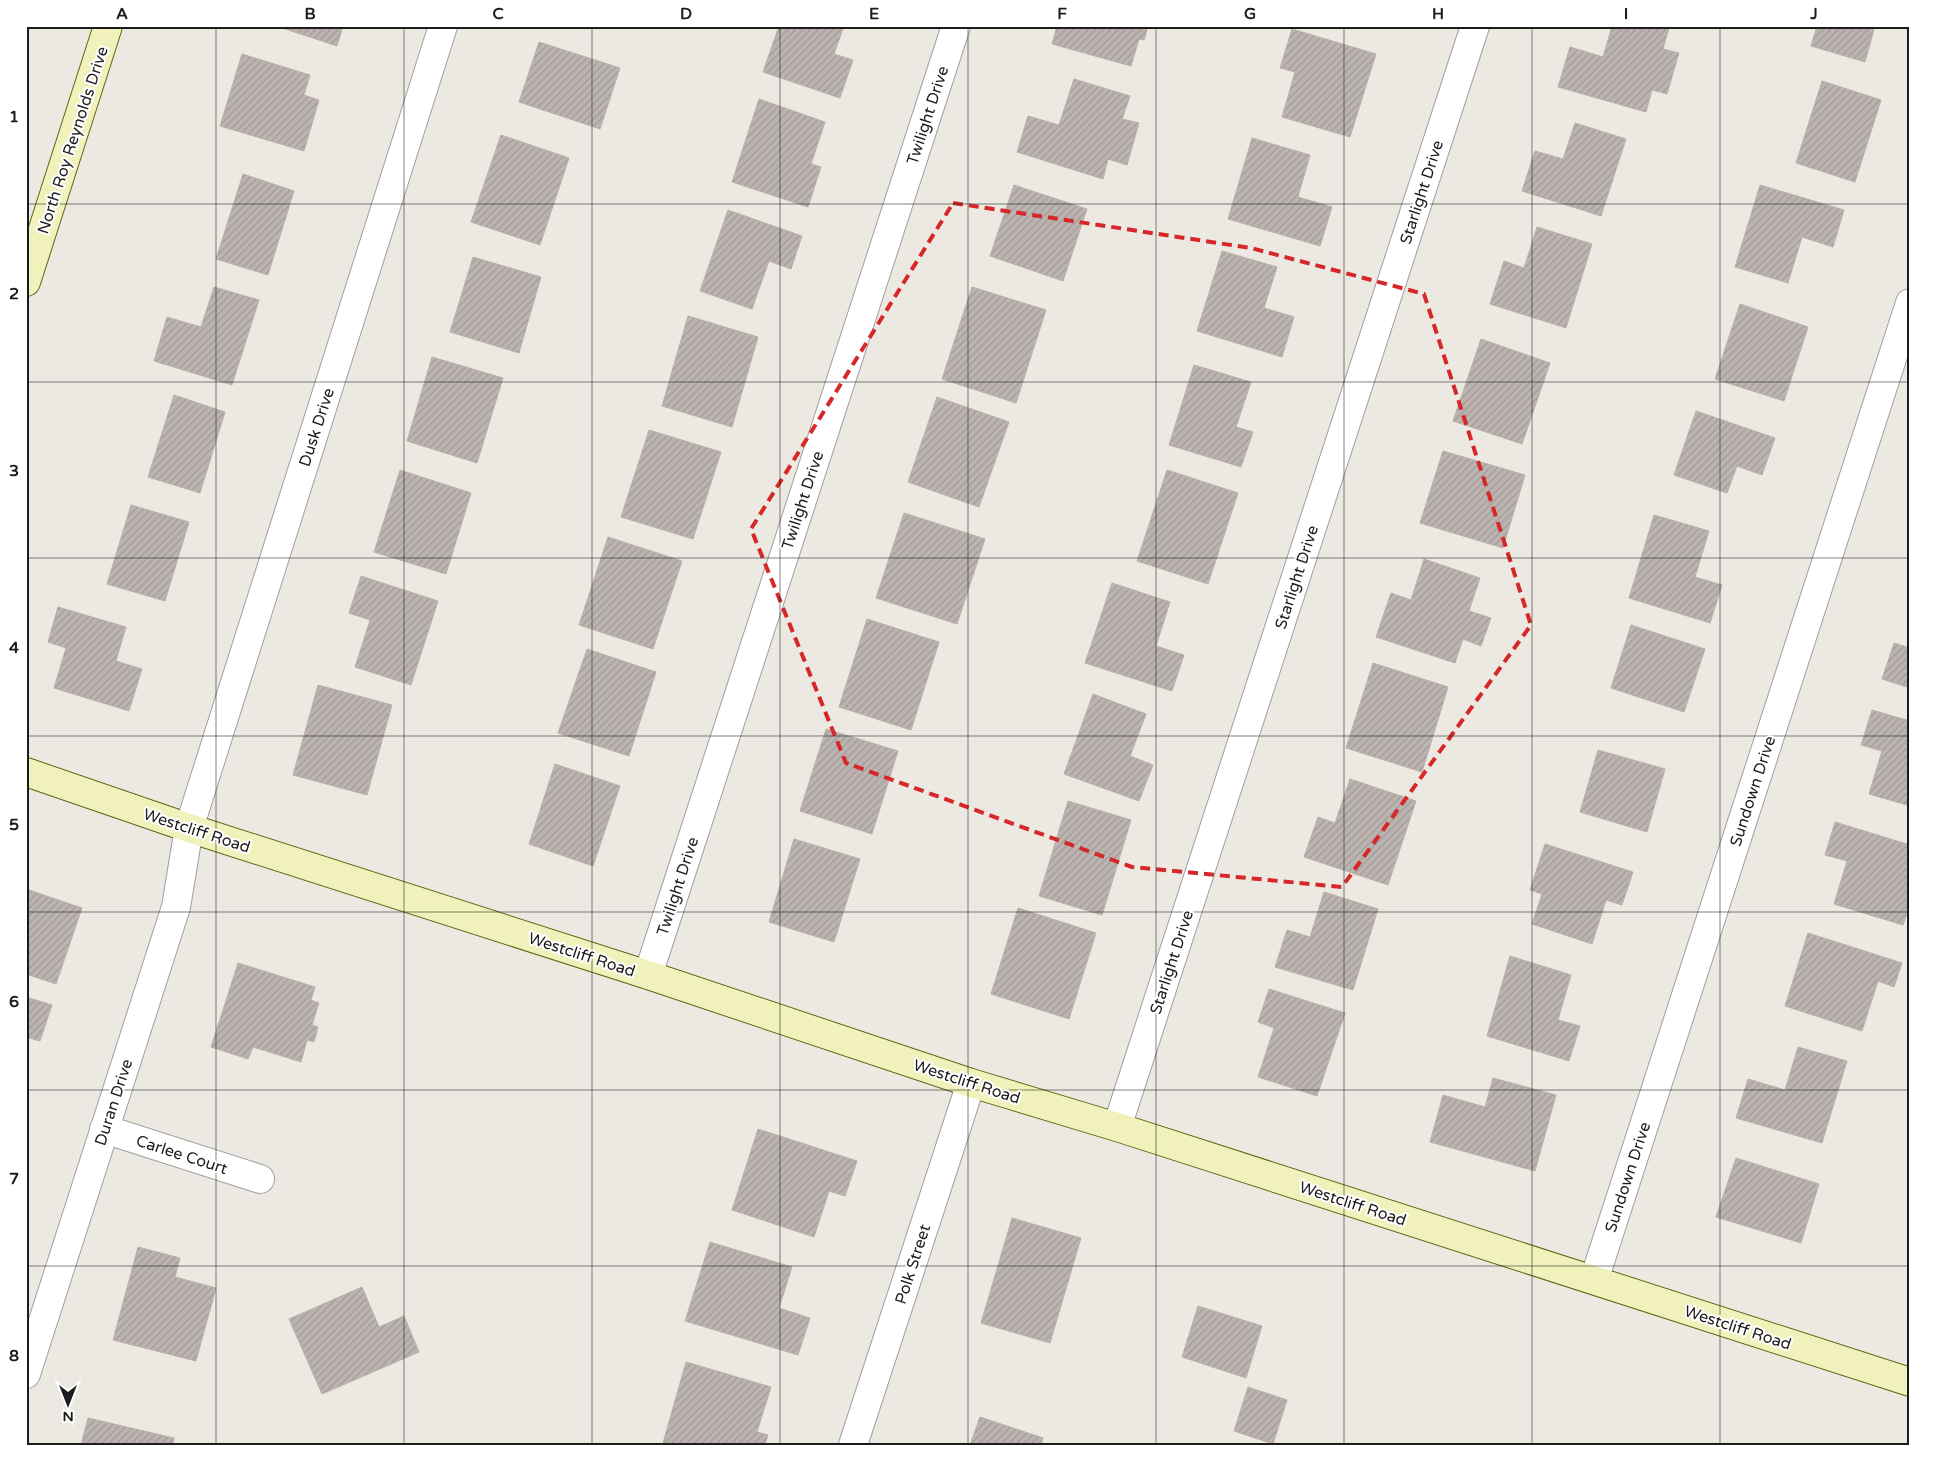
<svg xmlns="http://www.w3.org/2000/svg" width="1936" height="1471" viewBox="0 0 1936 1471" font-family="'Varela Round',sans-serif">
<defs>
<pattern id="building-hatch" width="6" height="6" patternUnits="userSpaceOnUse" patternTransform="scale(1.25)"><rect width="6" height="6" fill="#bcb4b0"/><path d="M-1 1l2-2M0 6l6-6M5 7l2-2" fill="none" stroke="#a19a97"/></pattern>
</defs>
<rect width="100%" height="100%" fill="#ece9e2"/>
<path fill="url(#building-hatch)" stroke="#bcafa7" d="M 276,26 L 343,26 L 337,46 Z
M 779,26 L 844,26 L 834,54 L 853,60 L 840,98 L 763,72 Z
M 1057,26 L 1148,26 L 1144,40 L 1139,39 L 1131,66 L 1052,44 Z
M 1612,26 L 1664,26 L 1669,28 L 1663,49 L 1679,53 L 1667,94 L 1652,90 L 1646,112 L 1558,87 L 1570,47 L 1603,57 Z
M 1817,26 L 1875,26 L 1865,62 L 1811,46 Z
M 1292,29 L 1376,54 L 1350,137 L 1282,117 L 1295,72 L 1280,68 Z
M 539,42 L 620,68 L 600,129 L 519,102 Z
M 242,54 L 310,75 L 304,95 L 319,100 L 304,151 L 220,126 Z
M 1074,79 L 1130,96 L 1122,119 L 1139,123 L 1127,165 L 1108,159 L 1103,179 L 1017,152 L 1028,116 L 1059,125 Z
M 1822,81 L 1881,100 L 1855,182 L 1796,163 Z
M 759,99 L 825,122 L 811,164 L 821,167 L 808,207 L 732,182 Z
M 1575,123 L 1626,139 L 1601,216 L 1522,191 L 1535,151 L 1563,159 Z
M 501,135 L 569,158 L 540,245 L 471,222 Z
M 1252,138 L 1310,155 L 1298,197 L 1332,207 L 1320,246 L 1228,219 Z
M 243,174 L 294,191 L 268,275 L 216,259 Z
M 1014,185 L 1087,209 L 1063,281 L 990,256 Z
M 1760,185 L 1844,210 L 1833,247 L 1802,237 L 1788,283 L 1735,267 Z
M 728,210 L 802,236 L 791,269 L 769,261 L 752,309 L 700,291 Z
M 1537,227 L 1592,244 L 1566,328 L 1490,304 L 1504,261 L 1524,268 Z
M 1222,251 L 1277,267 L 1264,308 L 1294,317 L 1282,357 L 1197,331 Z
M 473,257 L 541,277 L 519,353 L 450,332 Z
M 214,287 L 259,300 L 232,385 L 154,361 L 167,317 L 201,327 Z
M 972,287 L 1046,310 L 1016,403 L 942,379 Z
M 1740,304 L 1808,327 L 1784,401 L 1715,379 Z
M 688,316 L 758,337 L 732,427 L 662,406 Z
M 1481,339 L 1550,363 L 1522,444 L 1453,421 Z
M 432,357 L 503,378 L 477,463 L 407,441 Z
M 1194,365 L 1251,382 L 1236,427 L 1253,432 L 1241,467 L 1169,445 Z
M 174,395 L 225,412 L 200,493 L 148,477 Z
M 937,397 L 1009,422 L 979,507 L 908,482 Z
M 1696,411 L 1775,438 L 1762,475 L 1737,466 L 1727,493 L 1674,475 Z
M 649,430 L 721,452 L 693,539 L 621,517 Z
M 1443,451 L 1525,475 L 1503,548 L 1420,523 Z
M 400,470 L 471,493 L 446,574 L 374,552 Z
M 1167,470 L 1238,493 L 1208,584 L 1137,561 Z
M 131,505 L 189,522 L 165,601 L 107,584 Z
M 904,513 L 985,539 L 957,624 L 876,598 Z
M 1654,515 L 1709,531 L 1695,577 L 1722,585 L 1710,623 L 1629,598 Z
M 608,537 L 682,561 L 653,649 L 579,625 Z
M 1424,559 L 1480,578 L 1469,611 L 1491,618 L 1481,646 L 1463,639 L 1455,663 L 1376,637 L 1391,593 L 1411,600 Z
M 361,576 L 438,601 L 411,685 L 355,667 L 370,620 L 349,613 Z
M 1112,583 L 1170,602 L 1156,646 L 1184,655 L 1172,691 L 1085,663 Z
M 58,607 L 126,627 L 116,661 L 142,669 L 129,711 L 54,688 L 66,648 L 48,642 Z
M 867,619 L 939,642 L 911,730 L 839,707 Z
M 1631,625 L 1705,649 L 1684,712 L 1611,688 Z
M 1894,643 L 1910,648 L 1910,688 L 1882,679 Z
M 587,649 L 656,672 L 629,756 L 558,733 Z
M 1373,663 L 1448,687 L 1422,772 L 1346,748 Z
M 318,685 L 392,705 L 367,795 L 293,775 Z
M 1093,694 L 1146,714 L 1130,756 L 1153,765 L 1139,801 L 1064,774 Z
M 1872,710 L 1910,721 L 1910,806 L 1869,794 L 1882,751 L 1861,745 Z
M 826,729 L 898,751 L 872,834 L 800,811 Z
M 1598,750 L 1665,769 L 1647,832 L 1580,812 Z
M 555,764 L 620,786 L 593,866 L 529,844 Z
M 1350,779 L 1416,801 L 1388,885 L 1304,857 L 1318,817 L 1335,823 Z
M 1068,801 L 1131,820 L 1102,915 L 1039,896 Z
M 1835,822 L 1910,845 L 1910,904 L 1903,925 L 1834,904 L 1847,861 L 1825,855 Z
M 794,839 L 860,859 L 834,942 L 769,922 Z
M 1545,844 L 1633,872 L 1622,905 L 1606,900 L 1592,944 L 1532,924 L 1542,894 L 1530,890 Z
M 26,889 L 82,908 L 56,984 L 26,974 Z
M 1324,892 L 1378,909 L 1353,990 L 1275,967 L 1287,930 L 1310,937 Z
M 1018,908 L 1096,933 L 1069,1019 L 991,994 Z
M 1808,933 L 1902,963 L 1894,987 L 1878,981 L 1862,1031 L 1785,1006 Z
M 1510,956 L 1571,975 L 1558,1020 L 1580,1026 L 1569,1061 L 1487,1036 Z
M 238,963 L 315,987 L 311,1000 L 319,1003 L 312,1025 L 318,1027 L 314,1042 L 307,1040 L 301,1062 L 253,1047 L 248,1059 L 211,1047 Z
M 1269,989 L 1345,1013 L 1317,1096 L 1258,1077 L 1274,1028 L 1258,1022 Z
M 26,997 L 52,1005 L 40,1041 L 26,1037 Z
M 1798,1047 L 1847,1061 L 1822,1143 L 1736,1118 L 1748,1079 L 1785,1090 Z
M 1493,1078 L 1556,1095 L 1535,1171 L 1430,1142 L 1443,1095 L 1485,1107 Z
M 758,1129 L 857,1161 L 845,1196 L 829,1191 L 814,1237 L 732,1210 Z
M 1736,1158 L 1819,1184 L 1801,1243 L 1716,1217 Z
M 1012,1218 L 1081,1238 L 1050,1343 L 981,1323 Z
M 710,1242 L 792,1267 L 779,1308 L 810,1318 L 798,1355 L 685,1321 Z
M 138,1247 L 180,1258 L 175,1277 L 216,1288 L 196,1361 L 113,1340 Z
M 362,1287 L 379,1327 L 404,1316 L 419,1352 L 322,1394 L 289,1319 Z
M 1198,1306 L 1262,1326 L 1246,1378 L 1182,1357 Z
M 686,1362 L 771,1387 L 757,1432 L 768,1435 L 765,1445 L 669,1445 L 663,1443 Z
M 1248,1387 L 1287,1400 L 1273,1444 L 1234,1431 Z
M 980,1417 L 1043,1438 L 1041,1445 L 970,1445 Z
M 88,1418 L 174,1438 L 173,1445 L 81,1445 Z"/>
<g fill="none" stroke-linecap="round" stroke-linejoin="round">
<g stroke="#a0a0a0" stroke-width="30">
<path id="street" d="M 648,975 L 956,26
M 1117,1127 L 1475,26
M 104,1129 L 260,1179
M 1594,1280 L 1910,303
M 26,1374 L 176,907 L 189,828 L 443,26
M 853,1445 L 971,1083"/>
</g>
<g stroke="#5f6610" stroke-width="30">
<path id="secondary" d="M 26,282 L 108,26
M 26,772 L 189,828 L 648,975 L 971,1083 L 1117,1127 L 1910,1382"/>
</g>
<use href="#street" stroke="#fff" stroke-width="28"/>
<use href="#secondary" stroke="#f1f2bb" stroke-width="28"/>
</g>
<path fill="none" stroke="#d62828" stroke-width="4" stroke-dasharray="10 6" stroke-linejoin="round" d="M 953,203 L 1251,248 L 1424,294 L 1531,625 L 1342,887 L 1132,867 L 846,763 L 751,529 Z"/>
<path fill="none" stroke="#1c1c1c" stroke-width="1" stroke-opacity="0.55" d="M 216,26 L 216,1445M 404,26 L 404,1445M 592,26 L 592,1445M 780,26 L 780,1445M 968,26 L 968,1445M 1156,26 L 1156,1445M 1344,26 L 1344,1445M 1532,26 L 1532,1445M 1720,26 L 1720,1445M 26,204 L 1910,204M 26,382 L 1910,382M 26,558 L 1910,558M 26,736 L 1910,736M 26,912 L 1910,912M 26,1090 L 1910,1090M 26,1266 L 1910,1266"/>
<g text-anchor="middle" stroke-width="4" stroke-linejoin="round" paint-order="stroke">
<g font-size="16" fill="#1c1c1c" stroke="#fff">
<text transform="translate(927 115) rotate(-72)" y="6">Twilight Drive</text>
<text transform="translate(72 140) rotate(-72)" y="6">North Roy Reynolds Drive</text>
<text transform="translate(1421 192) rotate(-72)" y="6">Starlight Drive</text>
<text transform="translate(316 427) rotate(-72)" y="6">Dusk Drive</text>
<text transform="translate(802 500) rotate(-72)" y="6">Twilight Drive</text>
<text transform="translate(1296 577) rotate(-72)" y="6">Starlight Drive</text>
<text transform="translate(1752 791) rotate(-72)" y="6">Sundown Drive</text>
<text transform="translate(197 830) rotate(18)" y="6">Westcliff Road</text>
<text transform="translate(677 886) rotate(-72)" y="6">Twilight Drive</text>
<text transform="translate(582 954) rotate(18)" y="6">Westcliff Road</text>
<text transform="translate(1171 962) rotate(-72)" y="6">Starlight Drive</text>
<text transform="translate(967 1081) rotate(18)" y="6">Westcliff Road</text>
<text transform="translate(113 1102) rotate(-72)" y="6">Duran Drive</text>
<text transform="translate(182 1154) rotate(18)" y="6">Carlee Court</text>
<text transform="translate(1627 1177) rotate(-72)" y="6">Sundown Drive</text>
<text transform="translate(1353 1203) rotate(18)" y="6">Westcliff Road</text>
<text transform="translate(912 1264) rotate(-72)" y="6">Polk Street</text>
<text transform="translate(1738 1327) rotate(18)" y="6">Westcliff Road</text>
</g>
</g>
<rect width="1936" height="1471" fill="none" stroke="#ffffff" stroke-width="55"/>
<g transform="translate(68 1404) rotate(180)" stroke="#ffffff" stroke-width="4" paint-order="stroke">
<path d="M0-4L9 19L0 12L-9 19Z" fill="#1c1c1c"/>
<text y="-8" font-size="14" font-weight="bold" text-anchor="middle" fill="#1c1c1c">N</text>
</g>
<rect x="28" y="28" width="1880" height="1416" fill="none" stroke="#1c1c1c" stroke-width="2"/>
<g font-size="16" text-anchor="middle" font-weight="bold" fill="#1c1c1c">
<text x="122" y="19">A</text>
<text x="310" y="19">B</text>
<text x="498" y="19">C</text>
<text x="686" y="19">D</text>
<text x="874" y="19">E</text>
<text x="1062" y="19">F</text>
<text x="1250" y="19">G</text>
<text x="1438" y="19">H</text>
<text x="1626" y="19">I</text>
<text x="1814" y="19">J</text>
<text x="14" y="122">1</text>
<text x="14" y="299">2</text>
<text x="14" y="476">3</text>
<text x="14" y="653">4</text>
<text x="14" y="830">5</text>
<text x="14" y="1007">6</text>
<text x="14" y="1184">7</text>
<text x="14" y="1361">8</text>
</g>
</svg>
